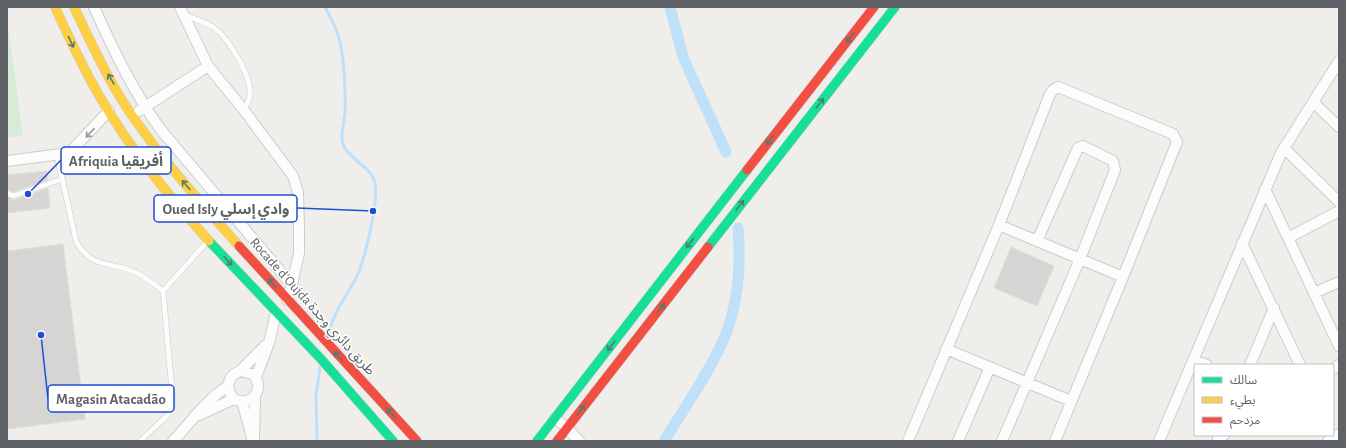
<svg xmlns="http://www.w3.org/2000/svg" width="1346" height="448" viewBox="0 0 1346 448" font-family="'Alegreya Sans','Noto Sans Arabic',sans-serif">
<rect width="100%" height="100%" fill="#efeeea"/>
<path fill="#d8ebd6" d="M 7,19 L 23,136 L 7,138 Z"/>
<g fill="none" stroke-linecap="round" stroke-linejoin="round">
<path stroke="#bfe0f9" stroke-width="3" d="M 325,7 C 330,16 335,25 338,35 C 344,52 346,94 345,113 C 344,121 342,129 342,137 C 341,157 371,164 375,183 C 379,201 364,264 355,280 C 344,299 334,313 328,334
M 317,441 L 316,396 L 320,367"/>
<path stroke="#bfe0f9" stroke-width="11" d="M 670,7 L 683,57 L 726,152
M 664,441 C 684,409 707,376 723,341 C 738,307 741,265 738,228"/>
</g>
<path fill="#d6d5d3" stroke="#deddd9" d="M 47,171 L 48,180 L 13,192 L 7,189 L 7,175 Z
M 48,188 L 50,208 L 7,213 L 7,197 L 14,200 Z
M 63,244 L 85,419 L 7,429 L 7,251 Z
M 1011,247 L 1054,266 L 1037,306 L 994,288 Z"/>
<g fill="none" stroke-linecap="round" stroke-linejoin="round">
<g stroke="#cbcccc" stroke-width="6">
<path id="lane" d="M 185,15 C 195,19 205,22 213,27 C 229,38 252,77 250,96 C 249,101 247,105 243,109
M 57,155 L 76,241 C 91,270 113,261 137,273 C 146,278 155,285 163,291
M 7,193 L 13,196 L 62,179
M 140,441 L 168,415 L 173,401 L 163,291 L 207,242"/>
</g>
<g stroke="#cbcccc" stroke-width="12">
<path id="street" d="M 94,7 C 113,49 134,93 161,130 L 292,285 L 287,300
M 180,7 L 208,66 L 243,109 L 293,176 L 298,193 L 299,230 L 299,253 L 292,285
M 1313,102 L 1339,127
M 139,111 L 208,66
M 1284,148 L 1339,202
M 69,153 L 109,111
M 7,161 L 69,153 L 110,157 L 144,164
M 1265,189 L 1339,346
M 999,225 L 1123,277
M 1288,238 L 1339,211
M 1242,243 L 1300,365
M 1314,293 L 1339,282
M 946,349 L 1071,401
M 1193,360 L 1207,365
M 1250,365 L 1274,308
M 1333,369 L 1339,365
M 240,371 L 266,345
M 256,377 L 269,343 L 276,313
M 242,401 L 252,438
M 199,415 L 234,399 C 252,408 266,388 253,374 L 240,371 C 227,376 225,389 234,399
M 555,418 L 567,428 L 579,441
M 1218,439 L 1224,435
M 173,441 C 191,422 206,400 228,386
M 254,441 L 255,396
M 908,441 L 999,225 L 1050,94 L 1053,90 L 1058,87 L 1173,134 L 1177,142 L 1123,277 L 1055,441
M 958,441 L 990,367
M 1002,441 L 1080,259 L 1115,170 L 1113,161 L 1083,146 L 1078,148 L 1037,241
M 1159,441 L 1281,153 L 1339,61
M 1328,441 L 1339,434"/>
</g>
<g stroke="#cacacb" stroke-width="10">
<path id="fast" d="M 209,241 L 321,359 L 393,441
M 708,247 L 895,7
M 537,441 L 747,170"/>
</g>
<g stroke="#cacacb" stroke-width="10">
<path id="slow" d="M 55,7 C 69,38 83,68 100,97 C 130,149 169,196 209,241
M 74,7 C 91,43 110,84 133,117 C 165,163 202,204 239,246"/>
</g>
<g stroke="#cacacb" stroke-width="10">
<path id="jam" d="M 747,170 L 874,7
M 239,246 L 417,441
M 557,441 L 708,247"/>
</g>
<use href="#lane" stroke="#fdfcfc" stroke-width="5"/>
<use href="#street" stroke="#fdfcfc" stroke-width="10"/>
<use href="#fast" stroke="#16e098" stroke-width="9"/>
<use href="#slow" stroke="#ffcf43" stroke-width="9"/>
<use href="#jam" stroke="#f24e42" stroke-width="9"/>
<path stroke="#e4e4e4" stroke-width="3" stroke-dasharray="1 5" stroke-linecap="butt" d="M 1116,441 L 1251,120 L 1310,7"/>
</g>
<defs><path id="oneway-shaft" d="M-6 0H5M1.5-3L5.5 0L1.5 3" fill="none" stroke-width="1.6" stroke-linecap="round" stroke-linejoin="round"/></defs>
<g stroke="#507c72">
<use href="#oneway-shaft" transform="translate(850 38) rotate(128)"/>
<use href="#oneway-shaft" transform="translate(71 42) rotate(65)"/>
<use href="#oneway-shaft" transform="translate(111 79) rotate(-120)"/>
<use href="#oneway-shaft" transform="translate(820 103) rotate(-52)"/>
<use href="#oneway-shaft" transform="translate(770 140) rotate(128)"/>
<use href="#oneway-shaft" transform="translate(186 185) rotate(-131)"/>
<use href="#oneway-shaft" transform="translate(740 205) rotate(-52)"/>
<use href="#oneway-shaft" transform="translate(690 243) rotate(128)"/>
<use href="#oneway-shaft" transform="translate(228 261) rotate(48)"/>
<use href="#oneway-shaft" transform="translate(272 283) rotate(-131)"/>
<use href="#oneway-shaft" transform="translate(661 308) rotate(-52)"/>
<use href="#oneway-shaft" transform="translate(611 346) rotate(128)"/>
<use href="#oneway-shaft" transform="translate(338 356) rotate(-132)"/>
<use href="#oneway-shaft" transform="translate(581 410) rotate(-52)"/>
<use href="#oneway-shaft" transform="translate(391 413) rotate(-133)"/>
</g>
<use stroke="#96999c" href="#oneway-shaft" transform="translate(90 133) rotate(133)"/>
<g text-anchor="middle" stroke-width="3" stroke-linejoin="round" paint-order="stroke">
<g font-size="14" fill="#5f6368" stroke="#fff">
<text transform="translate(313 306) rotate(48)" y="5">Rocade d'Oujda طريق دائري وجدة</text>
</g>
</g>
<path fill="none" stroke="#1d4ed8" stroke-width="1.5" d="M28 194L61 160M373 211L297 208M41 335L48 399"/>
<g fill="#1d4ed8" stroke="#fff" stroke-width="1.5">
<circle cx="28" cy="194" r="4"/>
<circle cx="373" cy="211" r="4"/>
<circle cx="41" cy="335" r="4"/>
</g>
<g fill="#fff" stroke="#1d4ed8" stroke-width="1.5">
<rect x="61" y="147" width="110" height="27" rx="4"/>
<rect x="154" y="195" width="143" height="27" rx="4"/>
<rect x="48" y="385" width="126" height="27" rx="4"/>
</g>
<g font-size="15" text-anchor="middle" font-weight="bold" fill="#5f6368">
<text x="116" y="166">Afriquia أفريقيا</text>
<text x="226" y="214">Oued Isly وادي إسلي</text>
<text x="111" y="404">Magasin Atacadão</text>
</g>
<rect width="1346" height="448" fill="none" stroke="#5f6368" stroke-width="16"/>
<rect x="1194" y="364" width="140" height="72" fill="#ffffff" stroke="#bfc1c3"/>
<rect x="1202" y="377" width="20" height="6" fill="#16e098" stroke="#bfc1c3"/>
<text x="1230" y="384" font-size="12" fill="#5f6368">سالك</text>
<rect x="1202" y="397" width="20" height="6" fill="#ffcf43" stroke="#bfc1c3"/>
<text x="1230" y="404" font-size="12" fill="#5f6368">بطيء</text>
<rect x="1202" y="417" width="20" height="6" fill="#f24e42" stroke="#bfc1c3"/>
<text x="1230" y="424" font-size="12" fill="#5f6368">مزدحم</text>
</svg>
